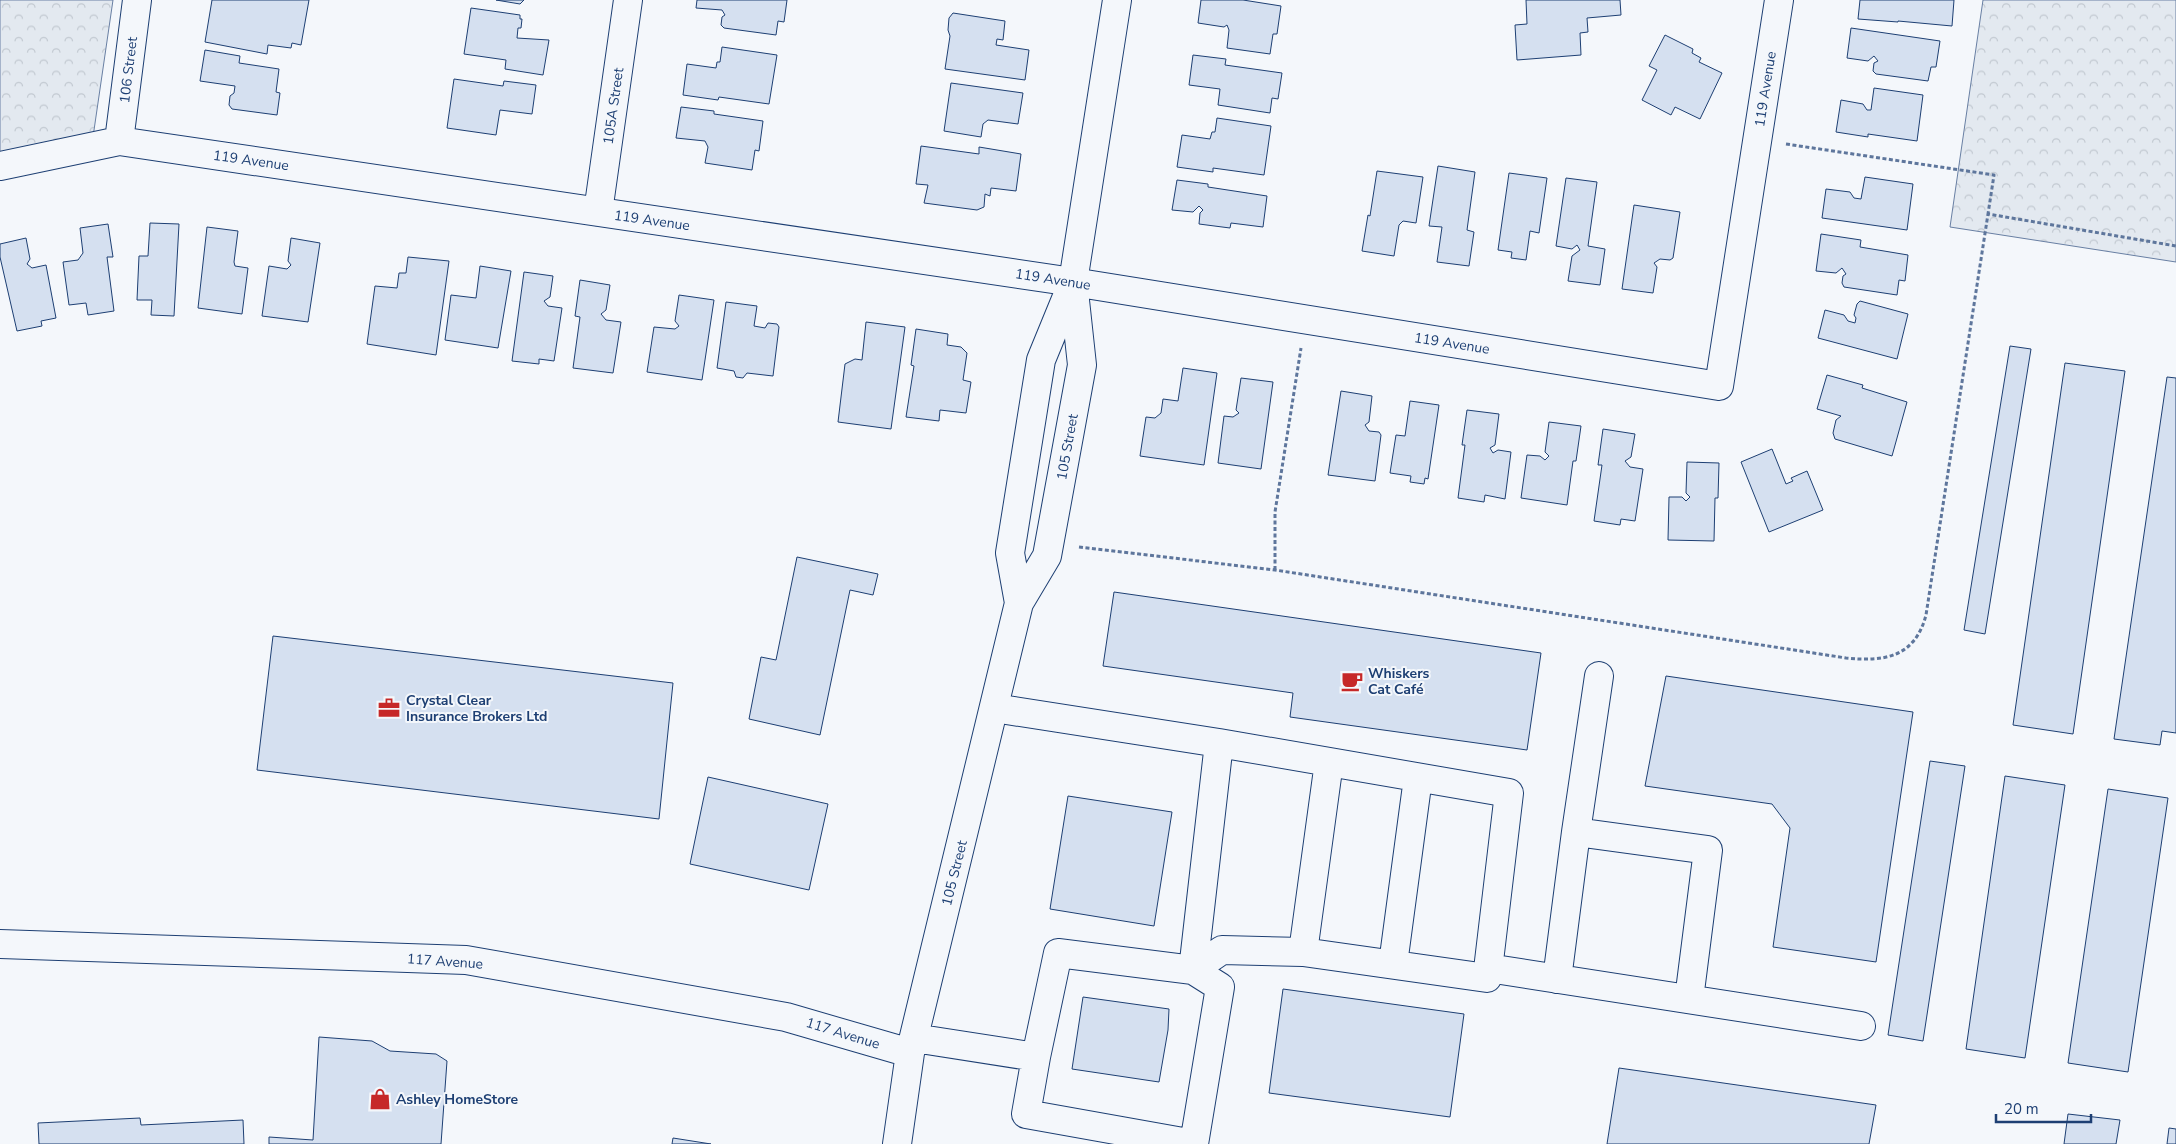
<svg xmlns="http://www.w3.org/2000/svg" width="2176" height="1144" viewBox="0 0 2176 1144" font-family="'Nunito Sans',sans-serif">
<defs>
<pattern id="park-crowns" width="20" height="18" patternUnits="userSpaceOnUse" patternTransform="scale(1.25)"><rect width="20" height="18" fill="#e3e9f0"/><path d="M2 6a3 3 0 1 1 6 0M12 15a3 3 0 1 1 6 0" fill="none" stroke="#c2c9d1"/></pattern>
</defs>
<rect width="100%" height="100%" fill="#f4f7fb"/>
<path fill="url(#park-crowns)" stroke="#687fa3" d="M 0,0 L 113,0 L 93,137 L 0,156 Z
M 1983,0 L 2176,0 L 2176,262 L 1950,227 Z"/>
<path fill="#d5e0f0" stroke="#1d3f73" d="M 212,0 L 309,0 L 301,45 L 292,43 L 291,48 L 268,45 L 267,54 L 205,42 Z
M 496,0 L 524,0 L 520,4 Z
M 697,0 L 787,0 L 784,22 L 778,21 L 776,35 L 724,28 L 721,25 L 722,17 L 725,15 L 722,10 L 696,8 Z
M 1201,0 L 1243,0 L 1281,6 L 1277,34 L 1273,34 L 1270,54 L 1227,48 L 1229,30 L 1227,25 L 1224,27 L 1198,23 Z
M 1526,0 L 1620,0 L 1621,15 L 1587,18 L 1588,32 L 1580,33 L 1581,55 L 1517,60 L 1515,25 L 1527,24 Z
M 1860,0 L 1954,0 L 1952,26 L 1898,21 L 1898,22 L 1858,19 Z
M 471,8 L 520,15 L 520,19 L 522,19 L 521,28 L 518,28 L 517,38 L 549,40 L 543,75 L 505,69 L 506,60 L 464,54 Z
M 953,13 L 1005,21 L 1003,40 L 997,39 L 996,45 L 1029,50 L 1025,80 L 945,69 L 950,36 L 948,30 L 949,18 Z
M 1851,28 L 1940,41 L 1936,67 L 1931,67 L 1928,81 L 1876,74 L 1873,71 L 1874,63 L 1878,61 L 1874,56 L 1868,61 L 1847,58 Z
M 1665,35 L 1693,49 L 1692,53 L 1701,58 L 1699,62 L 1722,73 L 1700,119 L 1675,107 L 1671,115 L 1642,100 L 1657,70 L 1649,66 Z
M 722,47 L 777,55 L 769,104 L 719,97 L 718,100 L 683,95 L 687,64 L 716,68 L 717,62 L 720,62 Z
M 205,50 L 240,56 L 239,63 L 279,69 L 276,92 L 280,93 L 277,115 L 232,109 L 229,105 L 230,96 L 234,93 L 235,86 L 200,81 Z
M 1193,55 L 1226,59 L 1225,65 L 1282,73 L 1278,99 L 1272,98 L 1270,113 L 1218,105 L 1220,89 L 1189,85 Z
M 454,79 L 503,86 L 504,81 L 536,85 L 532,114 L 500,110 L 496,135 L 447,128 Z
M 951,83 L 1023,93 L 1018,124 L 988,120 L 983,124 L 981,137 L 944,131 Z
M 1874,88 L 1923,95 L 1917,141 L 1868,134 L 1868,137 L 1836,132 L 1841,100 L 1863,104 L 1867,110 L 1871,110 Z
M 681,107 L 714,111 L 714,114 L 763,121 L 759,151 L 755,150 L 752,170 L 705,163 L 708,147 L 705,141 L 676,138 Z
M 1217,118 L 1271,126 L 1264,175 L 1213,168 L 1213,172 L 1177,167 L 1182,135 L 1210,139 L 1212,132 L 1215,132 Z
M 921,146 L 979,154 L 979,147 L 1021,154 L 1016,191 L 991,188 L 990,196 L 985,194 L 984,207 L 977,210 L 924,203 L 928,185 L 916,184 Z
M 1438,166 L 1475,172 L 1467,230 L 1474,232 L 1469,266 L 1437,262 L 1442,227 L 1429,226 Z
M 1377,171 L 1423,177 L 1416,223 L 1403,221 L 1399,225 L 1394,256 L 1362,251 L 1368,215 L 1370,216 Z
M 1509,173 L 1547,178 L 1539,233 L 1530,231 L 1526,260 L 1511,258 L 1512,252 L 1498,250 Z
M 1865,177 L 1913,184 L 1907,230 L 1822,218 L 1826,189 L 1850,192 L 1854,198 L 1861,199 Z
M 1566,178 L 1597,182 L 1588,246 L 1605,249 L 1600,285 L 1568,281 L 1572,256 L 1580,250 L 1577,245 L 1572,249 L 1556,246 Z
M 1177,180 L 1208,184 L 1208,187 L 1267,196 L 1263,227 L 1231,223 L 1230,228 L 1199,224 L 1200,213 L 1203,210 L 1199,206 L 1193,212 L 1172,210 Z
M 1634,205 L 1680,212 L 1673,258 L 1670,260 L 1660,259 L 1654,263 L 1657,267 L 1653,293 L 1622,289 Z
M 150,223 L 179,224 L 174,316 L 151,315 L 152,300 L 137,300 L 139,256 L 148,256 Z
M 108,224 L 113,257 L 107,257 L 114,311 L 88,315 L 86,303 L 69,305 L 63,262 L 78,260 L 83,253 L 80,228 Z
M 207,227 L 238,231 L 234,262 L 235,266 L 248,268 L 242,314 L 198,308 Z
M 1821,234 L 1861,240 L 1860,247 L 1908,255 L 1905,281 L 1899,280 L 1897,295 L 1844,287 L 1842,283 L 1843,276 L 1846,274 L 1842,268 L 1836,273 L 1816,271 Z
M 26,238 L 30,259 L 27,264 L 32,268 L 46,265 L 56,318 L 41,321 L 42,326 L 17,331 L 0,257 L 0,244 Z
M 291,238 L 320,243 L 308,322 L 262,316 L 269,266 L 287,269 L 291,265 L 288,261 Z
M 408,257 L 449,261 L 436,355 L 367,344 L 375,286 L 397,288 L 399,273 L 406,273 Z
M 480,266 L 511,271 L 498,348 L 445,340 L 451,295 L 476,298 Z
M 524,272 L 553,276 L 550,297 L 544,301 L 548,306 L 562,308 L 554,361 L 539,359 L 539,364 L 512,361 Z
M 580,280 L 610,285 L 606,310 L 601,314 L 606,320 L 621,322 L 613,373 L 573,368 L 580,317 L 575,316 Z
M 679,295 L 714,300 L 702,380 L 647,372 L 654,327 L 675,329 L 679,326 L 675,321 Z
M 1860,301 L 1908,314 L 1897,359 L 1818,338 L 1825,310 L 1844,315 L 1848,321 L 1855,323 L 1856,318 L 1854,315 L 1857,304 Z
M 726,302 L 757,306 L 754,326 L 765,328 L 768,323 L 777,324 L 779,327 L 773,376 L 747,373 L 743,378 L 736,377 L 734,371 L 717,368 Z
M 866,322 L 905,327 L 891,429 L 838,422 L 845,364 L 855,359 L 862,360 Z
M 916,329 L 948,334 L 947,345 L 961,347 L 967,353 L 963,380 L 971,382 L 966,413 L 940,410 L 939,421 L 906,417 L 914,366 L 911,365 Z
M 2010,346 L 2031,349 L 1985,634 L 1964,630 Z
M 2065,363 L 2125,371 L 2073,734 L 2013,725 Z
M 1183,368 L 1217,373 L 1204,465 L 1140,456 L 1146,417 L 1155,418 L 1161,413 L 1163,399 L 1178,401 Z
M 1827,375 L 1863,385 L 1862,388 L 1907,402 L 1892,456 L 1835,439 L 1833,433 L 1836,420 L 1841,416 L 1817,409 Z
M 2167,377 L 2176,378 L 2176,733 L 2162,731 L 2160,745 L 2114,739 Z
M 1241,378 L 1273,382 L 1261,469 L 1218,463 L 1224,416 L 1233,417 L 1239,413 L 1236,410 Z
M 1341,391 L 1372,396 L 1369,422 L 1365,425 L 1369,431 L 1379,432 L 1381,435 L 1375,481 L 1328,475 Z
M 1410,401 L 1439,405 L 1428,479 L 1425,478 L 1424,484 L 1410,482 L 1411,476 L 1390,473 L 1396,435 L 1405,436 Z
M 1467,410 L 1499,414 L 1495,445 L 1490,448 L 1493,453 L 1498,450 L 1511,452 L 1505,499 L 1485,495 L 1484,502 L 1458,498 L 1465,445 L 1462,445 Z
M 1549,422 L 1581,426 L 1576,461 L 1573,461 L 1567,505 L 1521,498 L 1527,455 L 1540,456 L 1545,460 L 1549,456 L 1545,452 Z
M 1603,429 L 1635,434 L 1631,457 L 1625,461 L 1630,467 L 1643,469 L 1635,521 L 1621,519 L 1620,525 L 1594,521 L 1602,465 L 1598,465 Z
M 1772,449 L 1786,484 L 1793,481 L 1791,478 L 1807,471 L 1823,510 L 1769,532 L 1741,462 Z
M 1687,462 L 1719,463 L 1718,498 L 1715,498 L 1714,541 L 1668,540 L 1669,497 L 1682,497 L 1686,501 L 1690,497 L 1686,493 Z
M 797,557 L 878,574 L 873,595 L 850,590 L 820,735 L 749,719 L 761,657 L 776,660 Z
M 1114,592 L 1541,653 L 1527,750 L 1290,717 L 1293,693 L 1103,666 Z
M 273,636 L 673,683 L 659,819 L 257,770 Z
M 1666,676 L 1913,712 L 1876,962 L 1773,947 L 1790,828 L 1772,804 L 1645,786 Z
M 1930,761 L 1965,766 L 1923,1041 L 1888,1035 Z
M 2005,776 L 2065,785 L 2025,1058 L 1966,1049 Z
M 708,777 L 828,804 L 809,890 L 690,864 Z
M 2108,789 L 2168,798 L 2128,1072 L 2068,1063 Z
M 1068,796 L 1172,812 L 1154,926 L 1050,909 Z
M 1283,989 L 1464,1014 L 1450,1117 L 1269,1093 Z
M 1083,997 L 1169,1009 L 1168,1030 L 1159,1082 L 1072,1069 Z
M 319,1037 L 372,1041 L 390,1051 L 436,1054 L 447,1061 L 441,1144 L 269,1144 L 269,1137 L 313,1140 Z
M 1619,1068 L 1876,1105 L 1869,1144 L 1607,1144 Z
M 2068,1114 L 2120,1120 L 2116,1144 L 2064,1144 Z
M 140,1118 L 141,1125 L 243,1120 L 244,1144 L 39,1144 L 38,1123 Z
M 2169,1128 L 2176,1129 L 2176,1144 L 2167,1144 Z
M 673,1138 L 711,1144 L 672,1144 Z"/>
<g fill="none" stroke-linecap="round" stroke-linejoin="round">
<g stroke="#1d3f73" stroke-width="30">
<path id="minor" d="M 119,141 L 137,0
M 0,166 L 119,141 L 1073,282 L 1719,386 L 1779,0
M 598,212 L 628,0
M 1019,603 L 1010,553 L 1041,360 L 1073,282 L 1117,0
M 1576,832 L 1599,676
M 0,944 L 466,960 L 786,1017 L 910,1053
M 1303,952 L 1329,762
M 1393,964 L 1418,778
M 1488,968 L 1861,1026
M 1557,979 L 1576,832 L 1708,850 L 1689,999
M 914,1038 L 1036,1057 L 1058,953 L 1193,970 L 1219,743 L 994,708
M 1036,1057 L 1026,1114 L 1194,1144 L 1220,987 L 1193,970 L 1222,950 L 1303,952 L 1487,978 L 1509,793 L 1219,743
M 897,1144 L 910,1053 L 1019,603 L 1047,556 L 1082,365 L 1073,282"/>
</g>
<path stroke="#5e769c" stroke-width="3" stroke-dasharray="4 2.5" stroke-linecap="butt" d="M 1786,144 L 1994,175 L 1988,214
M 1079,547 L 1275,570 L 1846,658 C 1885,662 1915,657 1926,615 L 1988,214 L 2176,246
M 1275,570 L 1275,512 L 1301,348"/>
<use href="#minor" stroke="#f4f7fb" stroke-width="28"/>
</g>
<defs>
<g id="cafe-bare" transform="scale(1.725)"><path d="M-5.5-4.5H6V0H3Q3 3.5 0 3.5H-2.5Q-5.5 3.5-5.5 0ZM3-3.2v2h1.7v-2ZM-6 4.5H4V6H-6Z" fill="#c62828" stroke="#f4f7fb" stroke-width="2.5" paint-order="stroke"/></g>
<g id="office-bare" transform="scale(1.725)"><path d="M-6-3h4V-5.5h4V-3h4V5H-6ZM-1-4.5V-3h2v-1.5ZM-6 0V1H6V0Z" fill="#c62828" stroke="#f4f7fb" stroke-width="2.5" paint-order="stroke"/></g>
<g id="shop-bare" transform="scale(1.725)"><path d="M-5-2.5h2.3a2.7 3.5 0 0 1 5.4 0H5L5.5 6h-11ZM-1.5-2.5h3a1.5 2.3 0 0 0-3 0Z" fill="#c62828" stroke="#f4f7fb" stroke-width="2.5" paint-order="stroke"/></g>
</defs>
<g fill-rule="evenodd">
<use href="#cafe-bare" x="1352" y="681"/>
<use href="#office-bare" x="389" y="708"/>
<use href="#shop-bare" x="380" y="1099"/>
</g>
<g text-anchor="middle" stroke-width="4" stroke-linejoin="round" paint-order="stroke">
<g font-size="14" fill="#1d3f73" stroke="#f4f7fb">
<text transform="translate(128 70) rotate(-83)" y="5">106 Street</text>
<text transform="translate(1765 89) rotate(-81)" y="5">119 Avenue</text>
<text transform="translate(613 106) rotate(-82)" y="5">105A Street</text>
<text transform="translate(251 160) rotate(8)" y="5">119 Avenue</text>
<text transform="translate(652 220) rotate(8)" y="5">119 Avenue</text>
<text transform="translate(1053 279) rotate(9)" y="5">119 Avenue</text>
<text transform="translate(1452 343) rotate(9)" y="5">119 Avenue</text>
<text transform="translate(1067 447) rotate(-80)" y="5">105 Street</text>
<text transform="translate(954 873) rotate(-76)" y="5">105 Street</text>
<text transform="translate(445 961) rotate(4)" y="5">117 Avenue</text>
<text transform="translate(843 1033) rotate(17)" y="5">117 Avenue</text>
</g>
<g font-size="14" font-weight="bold" fill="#1d3f73" stroke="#f4f7fb" text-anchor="start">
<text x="1368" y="678">Whiskers<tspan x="1368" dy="16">Cat Café</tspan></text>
<text x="406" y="705">Crystal Clear<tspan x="406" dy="16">Insurance Brokers Ltd</tspan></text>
<text x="396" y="1104">Ashley HomeStore</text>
</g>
</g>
<path d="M1996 1114v8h95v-8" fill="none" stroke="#1d3f73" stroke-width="2.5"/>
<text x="2004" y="1114" font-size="15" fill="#1d3f73" stroke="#f4f7fb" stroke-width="4" paint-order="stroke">20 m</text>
</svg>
